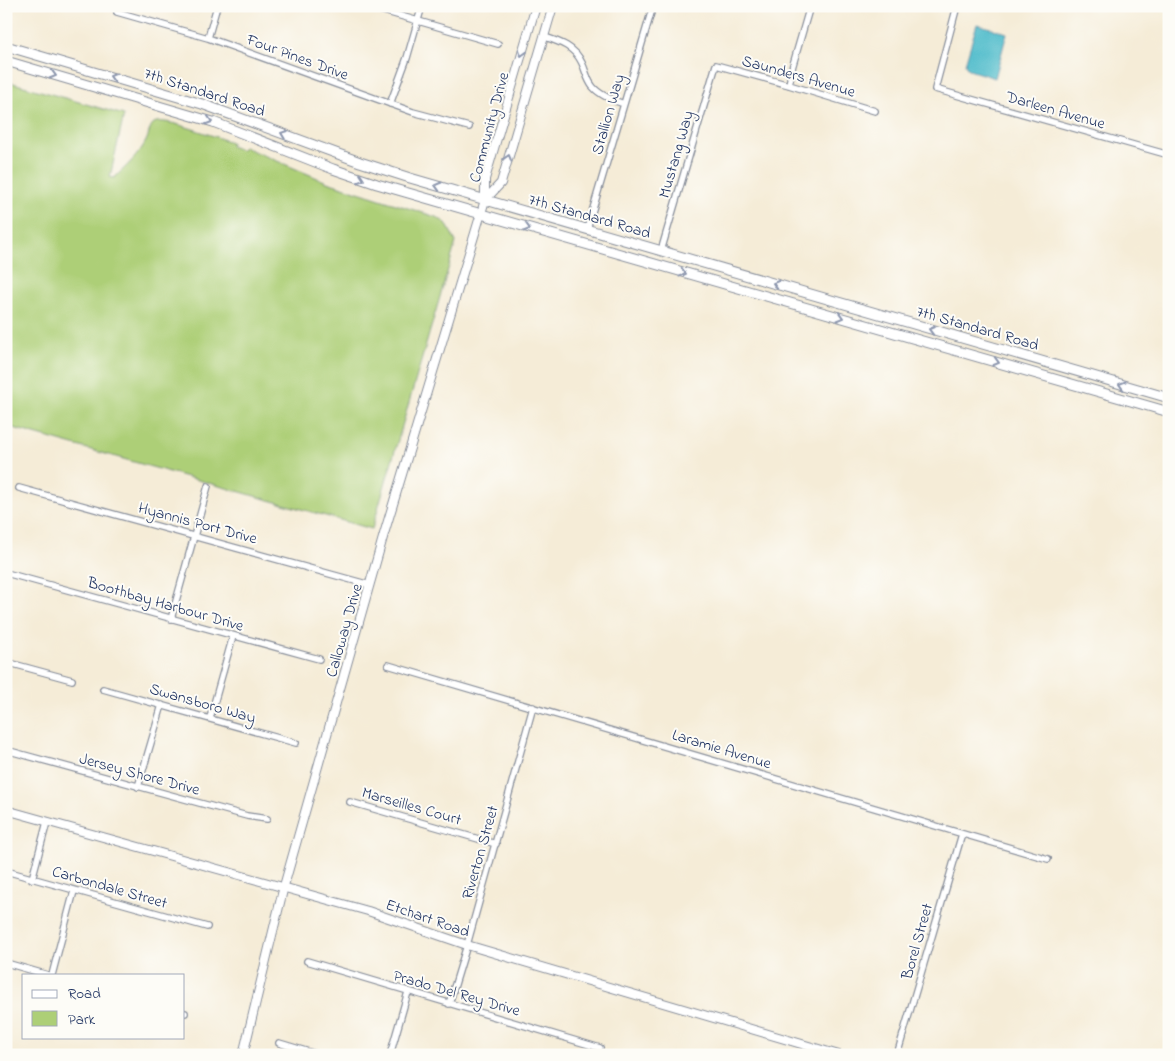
<svg xmlns="http://www.w3.org/2000/svg" width="1175" height="1061" viewBox="0 0 1175 1061" font-family="'Indie Flower',sans-serif">
<rect width="100%" height="100%" fill="#fdfcf7"/>
<filter id="ink" filterUnits="userSpaceOnUse"><feTurbulence type="fractalNoise" baseFrequency=".02" numOctaves="2"/><feDisplacementMap in="SourceGraphic" scale="10" xChannelSelector="R" yChannelSelector="G"/><feConvolveMatrix kernelMatrix="1 2 1 2 8 2 1 2 1" color-interpolation-filters="sRGB"/></filter>
<filter id="wash" filterUnits="userSpaceOnUse"><feTurbulence type="fractalNoise" baseFrequency=".0096" numOctaves="4" result="noise"/><feDisplacementMap in="SourceGraphic" scale="20" xChannelSelector="R" yChannelSelector="G"/><feGaussianBlur stdDeviation="1.12" result="paint"/><feColorMatrix in="noise" values="0 0 0 0 0 0 0 0 0 0 0 0 0 0 0 0 0 1.4 0 .05"/><feComposite in="paint" operator="in"/></filter>
<g filter="url(#wash)">
<rect width="100%" height="100%" fill="#f5ecd7"/>
<path fill="#adcf77" stroke="#647f6a" d="M 6,81 L 124,115 L 110,177 L 114,178 C 126,167 139,155 146,141 C 149,136 149,126 154,123 C 164,116 217,138 231,142 L 231,146 L 241,150 L 244,147 L 327,182 L 436,217 L 446,223 L 456,242 L 372,529 L 6,426 Z"/>
<path fill="#50bccb" stroke="#367694" d="M 977,24 L 1007,33 L 995,78 L 969,70 L 965,64 Z"/>
</g>
<g filter="url(#ink)">
<g fill="none" stroke-linecap="round" stroke-linejoin="round">
<g stroke="#888e9a" stroke-width="8">
<path id="street" d="M 82,6 L 83,7
M 366,6 L 498,44
M 957,6 L 935,89 L 1169,155
M 117,12 L 208,38 L 413,112 L 469,127
M 545,37 C 560,42 575,47 582,63 C 586,71 587,80 593,87 C 601,96 613,100 624,104
M 208,38 L 217,6
M 789,85 L 792,68 L 810,6
M 390,104 L 407,58 L 422,6
M 587,229 L 653,6
M 661,251 L 716,65 L 789,85 L 875,111
M 19,488 L 370,585
M 6,573 L 319,659
M 171,619 L 208,486
M 6,662 L 72,680
M 388,665 L 1048,859
M 103,689 L 296,743
M 210,718 L 233,636
M 6,750 L 247,816 L 267,819
M 6,765 L 9,751
M 138,787 L 162,705
M 350,802 L 496,844
M 6,871 L 207,927
M 32,879 L 47,822
M 307,961 L 600,1048
M 6,963 L 48,975
M 52,975 L 74,891
M 449,1004 L 467,945 L 533,707
M 184,1013 L 185,1013
M 279,1043 L 319,1055
M 390,1055 L 408,992
M 897,1055 L 962,834"/>
</g>
<g stroke="#888e9a" stroke-width="10">
<path id="secondary" d="M 485,200 L 501,183 L 553,6
M 6,810 L 368,911 L 467,945 L 839,1055
M 243,1055 L 284,886 L 384,534 L 485,200 L 485,179 L 536,6"/>
</g>
<g stroke="#888e9a" stroke-width="11">
<path id="primary" d="M 6,46 L 202,104 L 360,162 L 410,178 L 1169,398
M 6,61 L 213,122 L 333,169 L 377,184 L 1169,412"/>
</g>
<use href="#street" stroke="#fff" stroke-width="5.5"/>
<use href="#secondary" stroke="#fff" stroke-width="8"/>
<use href="#primary" stroke="#fff" stroke-width="9"/>
</g>
<defs><path id="oneway-chevron" d="M-2-3.5L2.5 0L-2 3.5" fill="none" stroke-width="1.6" stroke-linecap="round" stroke-linejoin="round" transform="scale(1.25)"/></defs>
<g stroke="#8d97ae">
<use href="#oneway-chevron" transform="translate(522 53) rotate(106)"/>
<use href="#oneway-chevron" transform="translate(53 75) rotate(16)"/>
<use href="#oneway-chevron" transform="translate(113 77) rotate(-164)"/>
<use href="#oneway-chevron" transform="translate(209 121) rotate(18)"/>
<use href="#oneway-chevron" transform="translate(284 134) rotate(-159)"/>
<use href="#oneway-chevron" transform="translate(508 158) rotate(-73)"/>
<use href="#oneway-chevron" transform="translate(361 179) rotate(19)"/>
<use href="#oneway-chevron" transform="translate(438 186) rotate(-164)"/>
<use href="#oneway-chevron" transform="translate(527 228) rotate(16)"/>
<use href="#oneway-chevron" transform="translate(683 273) rotate(15)"/>
<use href="#oneway-chevron" transform="translate(776 284) rotate(-164)"/>
<use href="#oneway-chevron" transform="translate(840 317) rotate(16)"/>
<use href="#oneway-chevron" transform="translate(932 330) rotate(-164)"/>
<use href="#oneway-chevron" transform="translate(996 362) rotate(16)"/>
<use href="#oneway-chevron" transform="translate(1122 385) rotate(-164)"/>
</g>
</g>
<g text-anchor="middle" stroke-width="4" stroke-linejoin="round" paint-order="stroke">
<g font-size="16" fill="#1b2f5e" stroke="#fdfcf7">
<text transform="translate(298 56) rotate(20)" y="6">Four Pines Drive</text>
<text transform="translate(799 75) rotate(16)" y="6">Saunders Avenue</text>
<text transform="translate(205 91) rotate(18)" y="6">7th Standard Road</text>
<text transform="translate(1056 109) rotate(16)" y="6">Darleen Avenue</text>
<text transform="translate(607 114) rotate(-74)" y="6">Stallion Way</text>
<text transform="translate(488 127) rotate(-75)" y="6">Community Drive</text>
<text transform="translate(675 154) rotate(-74)" y="6">Mustang Way</text>
<text transform="translate(590 215) rotate(16)" y="6">7th Standard Road</text>
<text transform="translate(978 327) rotate(16)" y="6">7th Standard Road</text>
<text transform="translate(198 522) rotate(15)" y="6">Hyannis Port Drive</text>
<text transform="translate(166 603) rotate(16)" y="6">Boothbay Harbour Drive</text>
<text transform="translate(343 630) rotate(-74)" y="6">Calloway Drive</text>
<text transform="translate(203 702) rotate(16)" y="6">Swansboro Way</text>
<text transform="translate(722 748) rotate(17)" y="6">Laramie Avenue</text>
<text transform="translate(140 773) rotate(15)" y="6">Jersey Shore Drive</text>
<text transform="translate(412 805) rotate(16)" y="6">Marseilles Court</text>
<text transform="translate(479 852) rotate(-74)" y="6">Riverton Street</text>
<text transform="translate(110 886) rotate(16)" y="6">Carbondale Street</text>
<text transform="translate(428 917) rotate(19)" y="6">Etchart Road</text>
<text transform="translate(916 941) rotate(-74)" y="6">Borel Street</text>
<text transform="translate(457 992) rotate(16)" y="6">Prado Del Rey Drive</text>
</g>
</g>
<rect width="1175" height="1061" fill="none" stroke="#fdfcf7" stroke-width="25"/>
<rect x="22" y="974" width="162" height="65" fill="#fdfcf7" stroke="#a3aaba"/>
<rect x="32" y="990" width="25" height="8" fill="#ffffff" stroke="#a3aaba"/>
<text x="68" y="998" font-size="15" fill="#1b2f5e">Road</text>
<rect x="32" y="1011" width="25" height="15" fill="#adcf77" stroke="#a3aaba"/>
<text x="68" y="1024" font-size="15" fill="#1b2f5e">Park</text>
</svg>
